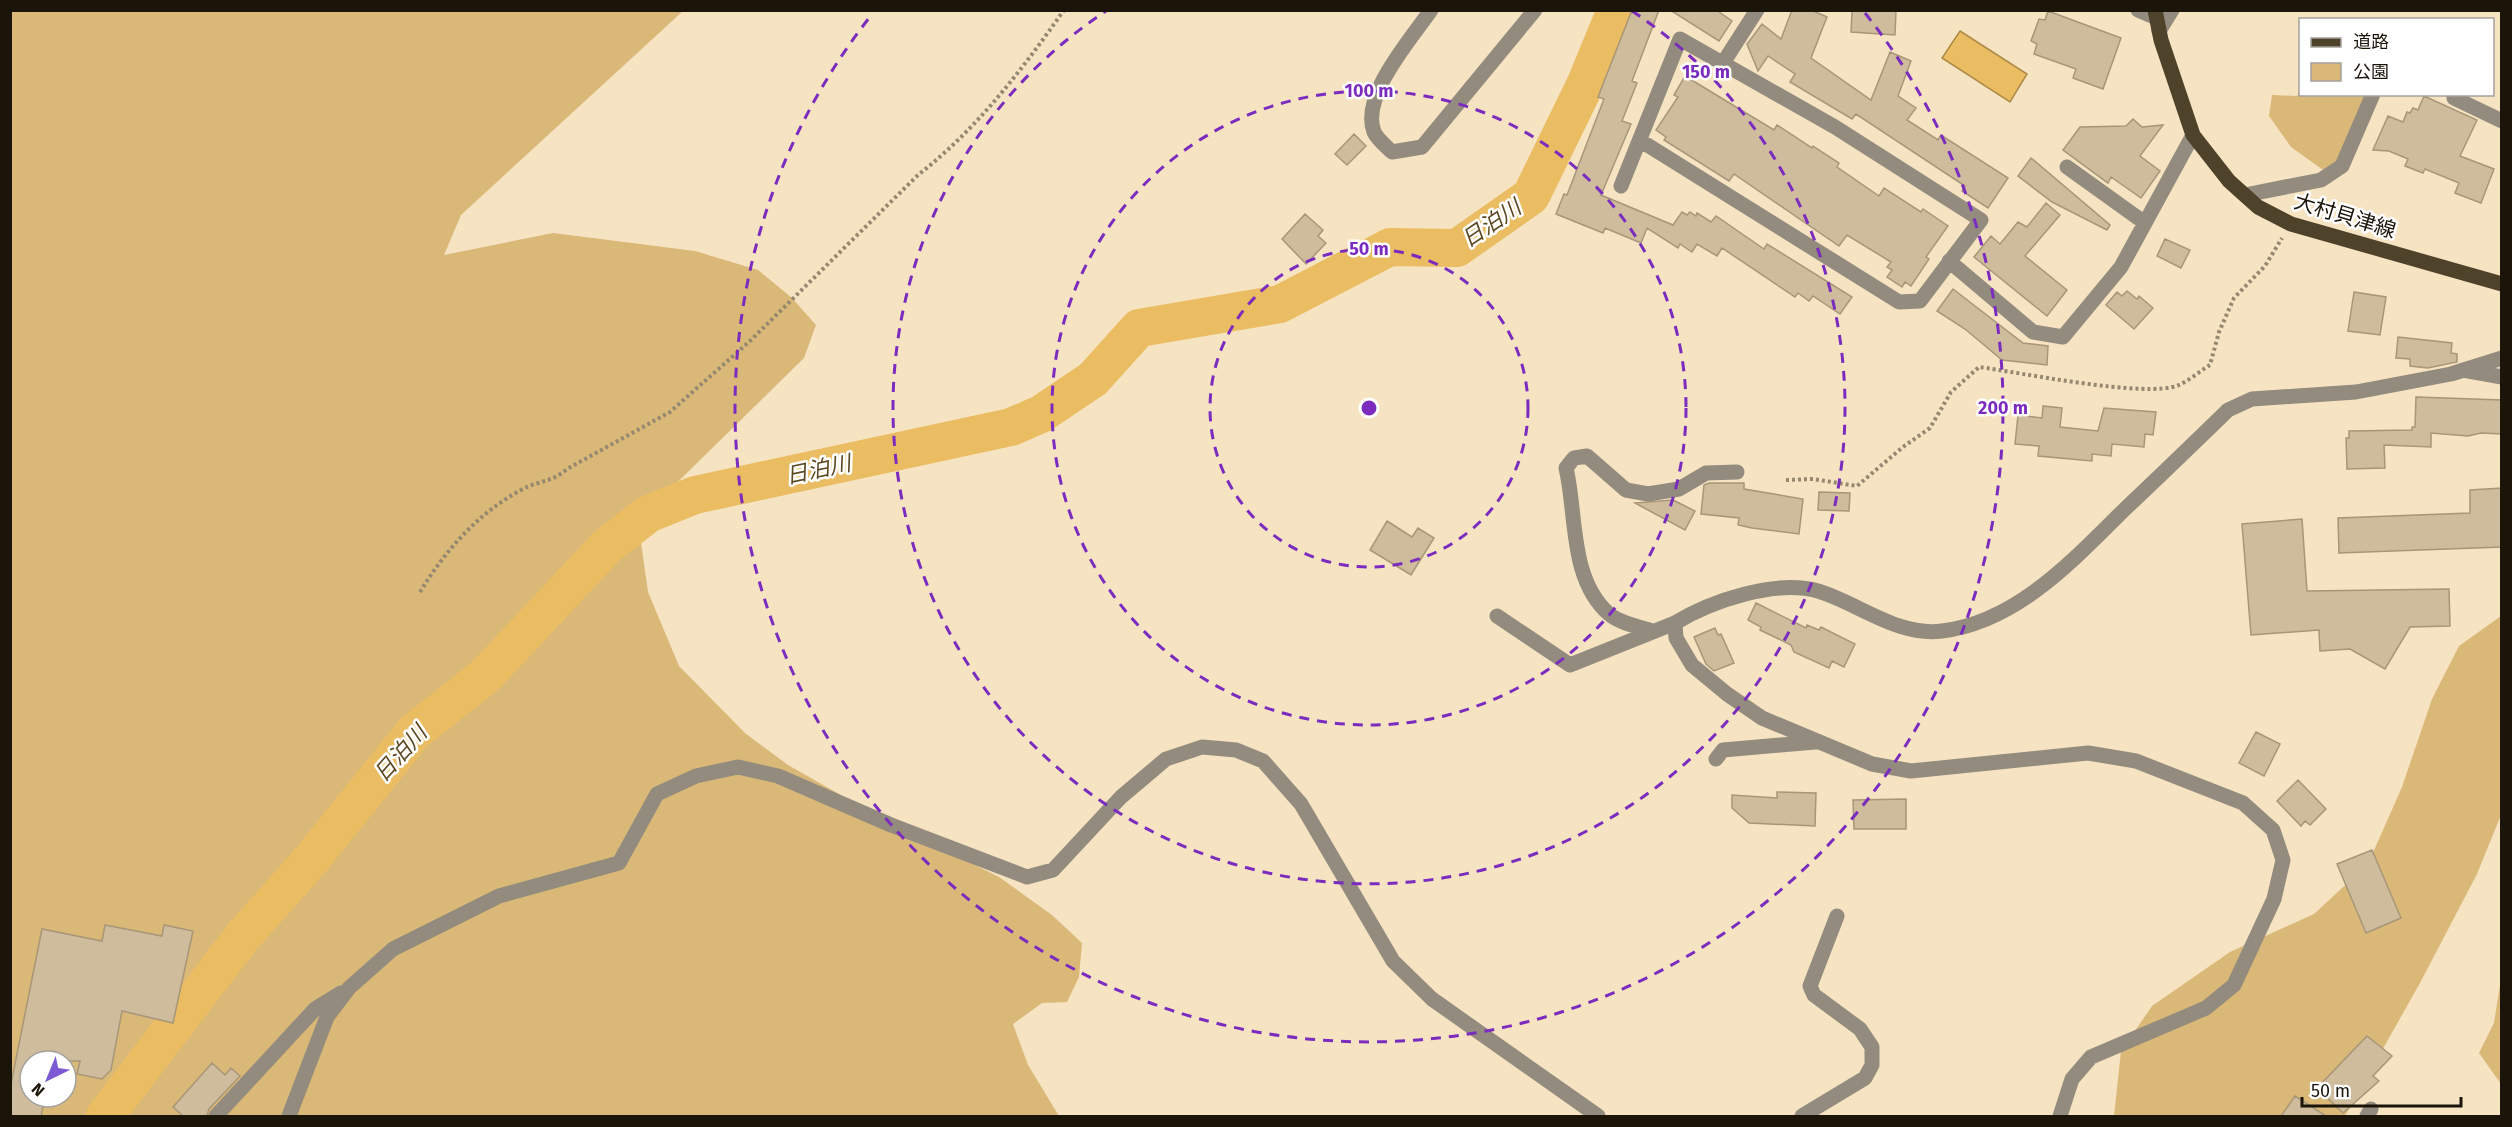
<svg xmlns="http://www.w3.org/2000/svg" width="2512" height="1127" viewBox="0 0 2512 1127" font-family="'Fira Sans','Noto Sans JP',sans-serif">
<rect width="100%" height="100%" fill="#f6e3c2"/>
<path fill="#dab878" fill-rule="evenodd" d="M 10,11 L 683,11 L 461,215 L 444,255 L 553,233 L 695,251 L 758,270 L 792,298 L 816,325 L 804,358 L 638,521 L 648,592 L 679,666 L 745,733 L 788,765 L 883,819 L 999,877 L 1052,915 L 1082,943 L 1079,977 L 1067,1002 L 1042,1003 L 1013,1024 L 1028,1065 L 1059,1116 L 11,1116 ZM 30,1061 L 66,1061 L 66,1097 L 30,1097 Z
M 2300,90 L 2300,94 L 2367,95 L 2339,161 L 2326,172 L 2291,147 L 2269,116 L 2272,95 L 2297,96 Z
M 2501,616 L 2501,815 L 2477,874 L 2420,983 L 2345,1116 L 2114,1116 L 2121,1051 L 2152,1006 L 2230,952 L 2314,914 L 2368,864 L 2402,787 L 2432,699 L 2459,646 Z
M 2501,979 L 2501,1084 L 2479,1053 L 2494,1023 Z"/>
<path fill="#ebbd62" stroke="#ad8a47" stroke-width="1.5" d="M 1960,31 L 2027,74 L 2010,102 L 1942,58 Z"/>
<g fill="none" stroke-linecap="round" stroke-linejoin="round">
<path stroke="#ebbd62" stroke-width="38" d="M 105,1116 L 243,936 L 310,861 L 414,732 L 485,676 L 607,546 L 648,514 L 695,495 L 1011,427 L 1041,414 L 1093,379 L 1139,328 L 1280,304 L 1390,247 L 1457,248 L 1531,196 L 1586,83 L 1616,10"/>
</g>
<path fill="#cebc9d" stroke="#a79677" stroke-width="1.5" d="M 1632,10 L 1659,10 L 1632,81 L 1637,83 L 1622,121 L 1631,124 L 1601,195 L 1673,225 L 1682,212 L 1687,215 L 1690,212 L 1696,216 L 1697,213 L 1711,222 L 1716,216 L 1764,249 L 1767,244 L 1852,297 L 1840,314 L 1813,296 L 1809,301 L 1798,293 L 1795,297 L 1722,248 L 1717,256 L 1697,244 L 1692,252 L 1680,244 L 1678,248 L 1647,228 L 1641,243 L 1605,228 L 1603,233 L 1556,214 L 1564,194 L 1567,195 L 1604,99 L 1598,97 Z
M 1670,10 L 1716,10 L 1732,21 L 1719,41 Z
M 1792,10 L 1811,10 L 1827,17 L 1811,58 L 1871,100 L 1890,52 L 1911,61 L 1898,96 L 1916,108 L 1907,120 L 1938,140 L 1941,135 L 2008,178 L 1988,208 L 1962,191 L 1965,186 L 1856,114 L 1852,119 L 1790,82 L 1795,74 L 1768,56 L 1758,71 L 1747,44 L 1762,24 L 1781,39 Z
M 1855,10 L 1896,10 L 1895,35 L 1851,32 L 1852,12 Z
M 2048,11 L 2121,38 L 2103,89 L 2073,78 L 2076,69 L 2034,54 L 2037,44 L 2031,41 L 2039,19 L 2045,20 Z
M 1685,76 L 1774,130 L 1777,125 L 1812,148 L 1813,146 L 1839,163 L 1837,167 L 1879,196 L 1884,188 L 1921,212 L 1923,209 L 1948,226 L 1926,257 L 1929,259 L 1911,286 L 1905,282 L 1902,287 L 1887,277 L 1892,270 L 1887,267 L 1891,262 L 1847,235 L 1839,246 L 1734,174 L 1729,181 L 1664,140 L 1666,137 L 1656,130 L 1678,97 L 1674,95 Z
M 2424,96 L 2477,120 L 2460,156 L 2494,169 L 2481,203 L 2455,193 L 2459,183 L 2425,169 L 2423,173 L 2405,166 L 2408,159 L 2389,151 L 2373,150 L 2388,116 L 2403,122 L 2407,112 L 2410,113 L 2413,108 L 2418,110 Z
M 2133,119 L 2142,127 L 2163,125 L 2140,156 L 2160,171 L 2141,198 L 2111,177 L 2108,183 L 2063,150 L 2080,127 L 2126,126 Z
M 1354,134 L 1366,146 L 1347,165 L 1335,154 Z
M 2031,158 L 2110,225 L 2107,230 L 2052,202 L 2018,176 Z
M 2046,203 L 2060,215 L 2025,256 L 2067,290 L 2047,316 L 1974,257 L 1991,236 L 2000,244 L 2018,222 L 2027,227 Z
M 1305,214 L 1323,230 L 1318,236 L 1326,243 L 1306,264 L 1282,239 Z
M 2165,239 L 2190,250 L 2181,268 L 2157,256 Z
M 1953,289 L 2023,343 L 2048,346 L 2047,365 L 2002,360 L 1965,329 L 1937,311 Z
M 2127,291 L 2137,299 L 2139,296 L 2153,308 L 2134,329 L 2106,305 L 2117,292 L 2122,296 Z
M 2354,292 L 2386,297 L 2380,335 L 2348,331 Z
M 2398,337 L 2452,343 L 2451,353 L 2457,354 L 2457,362 L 2428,368 L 2410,366 L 2410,359 L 2396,358 Z
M 2416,397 L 2502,400 L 2502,434 L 2481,433 L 2468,436 L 2431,433 L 2431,447 L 2384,445 L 2385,468 L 2347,469 L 2346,438 L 2349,438 L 2349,431 L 2412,430 L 2412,427 L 2415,427 Z
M 2043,406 L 2062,408 L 2060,427 L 2098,431 L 2104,408 L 2156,412 L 2153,435 L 2145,434 L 2144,447 L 2112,444 L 2111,456 L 2092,454 L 2092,461 L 2038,456 L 2039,446 L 2015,444 L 2018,415 L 2042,418 Z
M 1709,483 L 1744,483 L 1744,489 L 1803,499 L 1799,534 L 1752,528 L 1738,525 L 1739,518 L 1701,514 L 1704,485 Z
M 2502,488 L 2502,547 L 2339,553 L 2338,518 L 2470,513 L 2470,490 Z
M 1819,492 L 1850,493 L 1849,511 L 1818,510 Z
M 1673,500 L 1695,511 L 1685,530 L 1635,503 Z
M 2302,519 L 2307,591 L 2449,589 L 2450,626 L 2410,627 L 2385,669 L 2350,649 L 2320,651 L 2319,630 L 2251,635 L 2242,524 Z
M 1387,521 L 1412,537 L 1418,528 L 1434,538 L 1411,575 L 1370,550 Z
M 1756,603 L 1806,628 L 1807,625 L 1819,630 L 1821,627 L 1855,644 L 1844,667 L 1832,661 L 1829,668 L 1794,652 L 1791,645 L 1760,630 L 1761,627 L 1748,620 Z
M 1715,628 L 1718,635 L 1721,634 L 1734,663 L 1714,671 L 1706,664 L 1694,637 Z
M 2256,732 L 2280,744 L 2264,776 L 2239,763 Z
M 2298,780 L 2326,809 L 2310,825 L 2305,821 L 2301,826 L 2277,801 Z
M 1777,792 L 1816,793 L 1815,826 L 1749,823 L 1732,808 L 1732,795 L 1777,798 Z
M 1906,799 L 1906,829 L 1854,829 L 1853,800 Z
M 2372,850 L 2401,918 L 2366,933 L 2337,864 Z
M 105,925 L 162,936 L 164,925 L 193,931 L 173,1023 L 122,1011 L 111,1070 L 102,1079 L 77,1074 L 80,1061 L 30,1061 L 30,1097 L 45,1097 L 41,1116 L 10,1116 L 10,1089 L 42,929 L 102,941 Z
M 2367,1036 L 2392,1056 L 2373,1076 L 2379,1081 L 2343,1113 L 2317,1088 Z
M 212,1063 L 225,1075 L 231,1068 L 240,1076 L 209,1109 L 207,1116 L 183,1116 L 173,1107 Z
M 2295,1096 L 2326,1116 L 2281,1116 Z"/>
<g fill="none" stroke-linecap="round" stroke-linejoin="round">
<path stroke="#958870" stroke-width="4" stroke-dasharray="3 3" stroke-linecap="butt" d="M 1786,480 L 1813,479 L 1857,486 L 1903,447 L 1930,428 L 1951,392 L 1979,367 C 2018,372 2148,399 2179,385 C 2190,380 2200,371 2210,365 L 2219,332 L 2234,298 L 2265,266 L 2282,238
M 420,592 C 445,551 478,513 521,490 C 539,480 551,483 567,469 L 670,412 L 750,341 L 918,175 C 976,130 1022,70 1064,10"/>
<path stroke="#928b7e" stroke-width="15" d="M 1431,10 C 1411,39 1360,96 1374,132 C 1377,139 1387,147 1392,152 L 1422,147 L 1535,10
M 2138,10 L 2157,18
M 2159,31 L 2172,10
M 1723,63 L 1757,10
M 2454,98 L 2502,121
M 2067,167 L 2145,223
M 1621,186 L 1680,39 L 1835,127 L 1981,220 L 1920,301 L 1899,302 L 1641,141
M 2245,195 L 2321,180 L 2342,166 L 2373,94
M 1949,261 L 2033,332 L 2063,337 L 2121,267 L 2193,135
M 2463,370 L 2502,377
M 1497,616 L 1570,665 L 1675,623
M 1653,631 C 1640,627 1619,623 1609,614 C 1569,579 1577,514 1566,468 L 1574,458 L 1587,456 L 1626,490 L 1648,494 L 1679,489 L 1706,473 L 1737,472
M 1716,759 L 1723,750 L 1815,742
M 216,1116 L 315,1009 L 341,993
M 289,1116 L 327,1017 L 349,988 L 393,949 L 499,896 L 619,863 L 657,794 L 696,776 L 738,767 L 778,776 L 891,825 L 1027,877 L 1053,870 L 1121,797 L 1166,759 L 1202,747 L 1236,750 L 1263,761 L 1301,804 L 1393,961 L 1432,999 L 1598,1116
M 1802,1116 L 1865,1078 L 1872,1065 L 1872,1047 L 1860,1029 L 1814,995 L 1810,986 L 1837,916
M 2060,1116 L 2072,1079 L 2091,1057 L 2206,1008 L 2234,985 L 2274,899 L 2283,860 L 2273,830 L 2243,803 L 2136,761 L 2088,753 L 1911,771 L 1872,764 L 1762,718 L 1727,694 L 1692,665 L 1676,638 L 1675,623 C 1711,601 1776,579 1818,591 C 1858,603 1898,637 1942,631 C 2018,622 2075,558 2127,507 C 2161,475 2195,442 2228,410 L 2252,399 L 2356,392 L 2451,374 L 2502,358
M 2367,1116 L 2371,1109"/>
<path stroke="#4f422b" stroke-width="15" d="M 2155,10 L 2161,40 L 2193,135 L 2229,181 L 2258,207 L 2291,224 L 2502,284"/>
</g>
<g fill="none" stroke="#7b2cbf" stroke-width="3" stroke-dasharray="10 8">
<circle cx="1369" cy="408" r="159"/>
<circle cx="1369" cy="408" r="317"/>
<path d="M1632 11A476 476 0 1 1 1106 11"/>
<path d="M1865 13A634 634 0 1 1 873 13"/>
</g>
<g text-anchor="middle" stroke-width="5" stroke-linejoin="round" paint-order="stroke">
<g font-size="21" fill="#1b1409" stroke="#fff">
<text transform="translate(2345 216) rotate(17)" y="7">大村貝津線</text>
</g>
<g font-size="22" font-style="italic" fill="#5c4822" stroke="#fff">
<text transform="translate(1491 223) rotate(-34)" y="8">日泊川</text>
<text transform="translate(818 469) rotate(-12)" y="8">日泊川</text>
<text transform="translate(400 753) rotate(-48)" y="8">日泊川</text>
</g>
</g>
<circle cx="1369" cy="408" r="9" fill="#7b2cbf" stroke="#fff" stroke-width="3"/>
<g font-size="18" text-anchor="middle" font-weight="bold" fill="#7b2cbf" stroke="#fff" stroke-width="5" stroke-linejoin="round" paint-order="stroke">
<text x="1706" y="78">150 m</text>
<text x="1369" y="97">100 m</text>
<text x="1369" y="255">50 m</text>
<text x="2003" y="414">200 m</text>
</g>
<rect width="2512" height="1127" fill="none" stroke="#1b1409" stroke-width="24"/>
<rect x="2299" y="18" width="195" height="78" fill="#ffffff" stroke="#a4a19d" stroke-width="1.5"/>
<rect x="2311" y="38" width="30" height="9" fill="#4f422b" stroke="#a4a19d" stroke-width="1.5"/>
<text x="2353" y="48" font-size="18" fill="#1b1409">道路</text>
<rect x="2311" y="63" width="30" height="18" fill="#dab878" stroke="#a4a19d" stroke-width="1.5"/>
<text x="2353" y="78" font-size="18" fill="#1b1409">公園</text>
<g transform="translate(48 1079) rotate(223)"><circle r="28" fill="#ffffff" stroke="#a4a19d" stroke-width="1.5"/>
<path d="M0-4.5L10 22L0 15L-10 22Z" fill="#7b5ad4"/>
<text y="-9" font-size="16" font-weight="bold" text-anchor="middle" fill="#1b1409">N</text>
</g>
<path d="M2302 1097v9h159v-9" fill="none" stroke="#1b1409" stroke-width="3"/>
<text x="2311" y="1097" font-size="18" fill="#1b1409" stroke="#ffffff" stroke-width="4.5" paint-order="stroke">50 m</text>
</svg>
